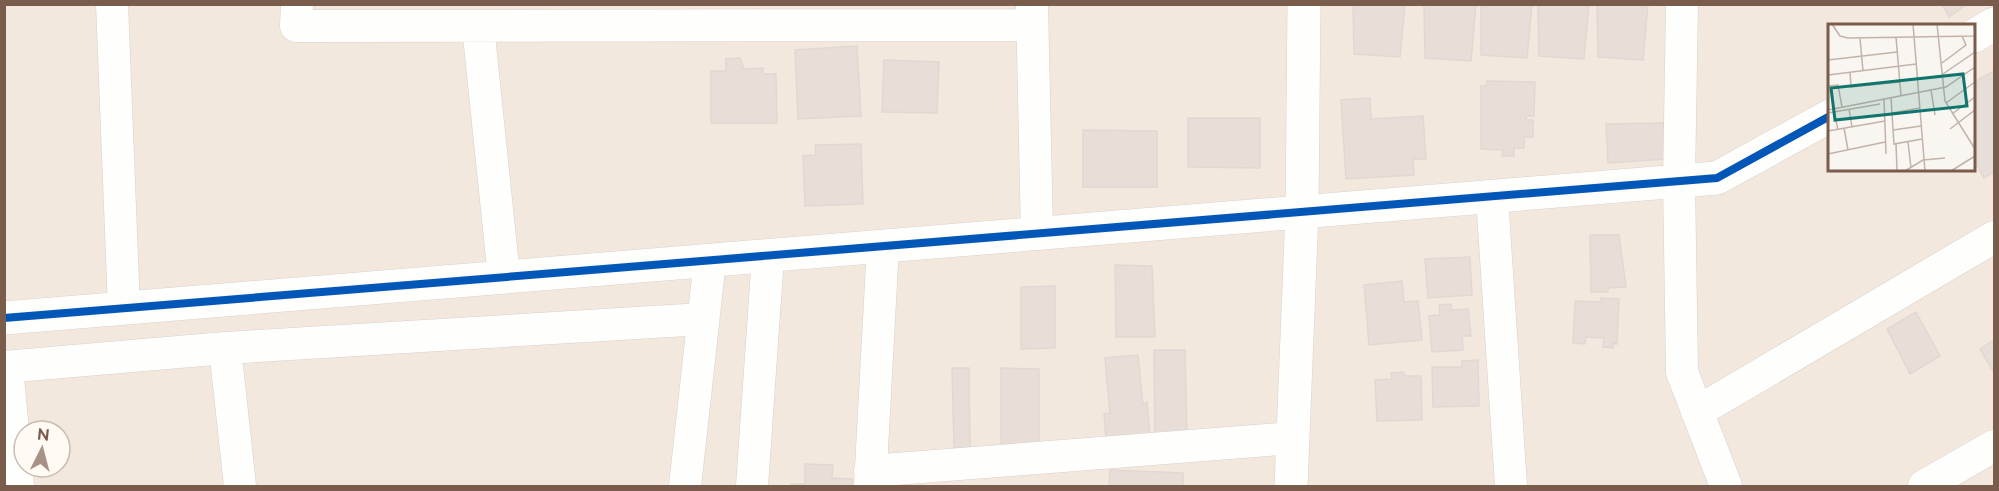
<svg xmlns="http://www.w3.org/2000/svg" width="1999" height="491" viewBox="0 0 1999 491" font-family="Raleway,sans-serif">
<rect width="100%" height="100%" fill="#f9f5f0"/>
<path fill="#f2e8de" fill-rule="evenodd" d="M 5,5 L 1994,5 L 1994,486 L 5,486 ZM 1830,26 L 1974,26 L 1974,170 L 1830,170 ZM 24,431 L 60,431 L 60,467 L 24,467 Z"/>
<path fill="#e6ded7" stroke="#e2d8d2" stroke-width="1.5" d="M 1353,4 L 1405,4 L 1400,57 L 1354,54 Z
M 1424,4 L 1476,4 L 1471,61 L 1425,58 Z
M 1481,4 L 1532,4 L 1527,58 L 1481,55 Z
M 1538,4 L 1589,4 L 1584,59 L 1539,56 Z
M 1597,4 L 1648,4 L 1643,60 L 1598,57 Z
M 1942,4 L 1967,4 L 1949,17 Z
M 857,46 L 861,116 L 798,119 L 795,50 Z
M 740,58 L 744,69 L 763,68 L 763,74 L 776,74 L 777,123 L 711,123 L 711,71 L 726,71 L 726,59 Z
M 884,60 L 939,62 L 937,113 L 882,112 Z
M 1994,71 L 1994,172 L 1984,178 L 1974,159 L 1974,82 Z
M 1487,81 L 1535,82 L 1534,116 L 1526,116 L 1526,120 L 1533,120 L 1533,137 L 1524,137 L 1524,148 L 1514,148 L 1514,156 L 1502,156 L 1503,150 L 1481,149 L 1481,86 L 1486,86 Z
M 1370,98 L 1371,119 L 1423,116 L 1426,159 L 1413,159 L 1414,175 L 1346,179 L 1341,100 Z
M 1188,118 L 1260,118 L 1260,168 L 1188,167 Z
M 1664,123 L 1666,159 L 1608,163 L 1606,124 Z
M 1083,130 L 1157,131 L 1157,187 L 1083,187 Z
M 861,144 L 863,204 L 805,206 L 803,156 L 816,155 L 815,145 Z
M 1590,235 L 1619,235 L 1626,287 L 1608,288 L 1608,292 L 1591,292 Z
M 1470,257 L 1472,295 L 1428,298 L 1425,259 Z
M 1115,265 L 1152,266 L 1155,337 L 1116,337 Z
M 1402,281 L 1404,302 L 1418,301 L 1422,340 L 1369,345 L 1364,285 Z
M 1055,286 L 1055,348 L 1021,349 L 1021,287 Z
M 1601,298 L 1619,299 L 1617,344 L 1613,343 L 1613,348 L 1603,347 L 1604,338 L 1586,337 L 1585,344 L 1573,343 L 1575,301 L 1601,302 Z
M 1451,304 L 1451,310 L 1468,309 L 1471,336 L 1462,336 L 1463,350 L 1432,352 L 1429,316 L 1440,315 L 1439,305 Z
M 1916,312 L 1940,356 L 1910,374 L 1887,329 Z
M 1994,340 L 1994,373 L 1980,349 Z
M 1154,350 L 1185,350 L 1187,440 L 1155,440 Z
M 1138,355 L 1143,405 L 1147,402 L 1150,435 L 1106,439 L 1104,414 L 1110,413 L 1105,358 Z
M 1478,360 L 1479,406 L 1433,407 L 1432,367 L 1462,367 L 1462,361 Z
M 952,368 L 969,368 L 970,448 L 954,448 Z
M 1001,368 L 1039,369 L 1039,446 L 1001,446 Z
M 1403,372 L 1405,376 L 1421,376 L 1422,420 L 1377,421 L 1375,380 L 1392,379 L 1391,373 Z
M 805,464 L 833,465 L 832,478 L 852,479 L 852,486 L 791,486 L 791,484 L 805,484 Z
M 1110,470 L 1183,473 L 1183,486 L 1109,486 Z"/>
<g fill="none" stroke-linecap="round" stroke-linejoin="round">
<g stroke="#d7d1cb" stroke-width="33">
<path id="street" d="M 112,4 L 124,308
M 297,4 L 296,26 L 1032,25
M 1682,4 L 1679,181 L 1682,372 L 1726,486
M 1032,5 L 1037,234
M 478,26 L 504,277
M 1492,197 L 1511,486
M 225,348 L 240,486
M 4,367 L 225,348 L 703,319
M 7,367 L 18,486
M 1697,412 L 1994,237
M 870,471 L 1293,438
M 685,486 L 710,260
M 752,486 L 768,256
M 870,486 L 883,246
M 1924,486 L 1994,446"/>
</g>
<g stroke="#d9d2cb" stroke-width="34">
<path id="secondary" d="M 1974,36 L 1994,24
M 4,318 L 1717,178 L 1830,116
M 1291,486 L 1302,212 L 1304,4"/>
</g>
<use href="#street" stroke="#fefefd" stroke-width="32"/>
<use href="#secondary" stroke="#fefefd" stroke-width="33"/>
<g stroke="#fffaf3" stroke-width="11">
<path id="cycleway" d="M 4,318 L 1717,178 L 1830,116"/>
</g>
<use href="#cycleway" stroke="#0057b8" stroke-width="8"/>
</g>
<g transform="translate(1828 24)">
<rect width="147" height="147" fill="#f9f5f0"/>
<path fill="none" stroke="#c2b3aa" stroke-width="1.5" d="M 4,0 L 12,12 L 20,14 L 147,12 L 146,0M 85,0 L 97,147M 109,0 L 117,77 L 147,125M 68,13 L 73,72M 32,14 L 35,47M 0,36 L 69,28M 114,39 L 138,21 L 134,12M 22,48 L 23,63 L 72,58M 115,50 L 147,28M 0,51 L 88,40M 0,62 L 10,61 L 14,83M 103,66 L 107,91M 63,74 L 66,120 L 94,115M 56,75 L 58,130M 118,79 L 147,58M 21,85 L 24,103M 0,86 L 118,63 L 147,43M 6,88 L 10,106M 0,89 L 52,80M 64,89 L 92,84M 124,90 L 147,73M 16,104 L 20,126M 122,105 L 147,86M 65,106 L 93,102M 0,107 L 57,97M 80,118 L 83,144M 68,120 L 69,147M 0,130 L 57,118M 77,147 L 95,136 L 117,134M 123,147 L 147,132"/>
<path fill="#0f766e" fill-opacity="0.15" stroke="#0f766e" stroke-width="3" d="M 135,50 L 139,82 L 7,96 L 3,64 Z"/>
<rect width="147" height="147" fill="none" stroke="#7a5c4d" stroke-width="3"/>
</g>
<rect width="1999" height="491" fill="none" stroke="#7a5c4d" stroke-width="12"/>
<g transform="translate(42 449) rotate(6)"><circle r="28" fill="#fffaf3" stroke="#cabbb1" stroke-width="1.5"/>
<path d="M0-4.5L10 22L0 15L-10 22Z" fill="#a69286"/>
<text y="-9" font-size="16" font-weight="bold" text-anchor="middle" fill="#7a5c4d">N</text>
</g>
</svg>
